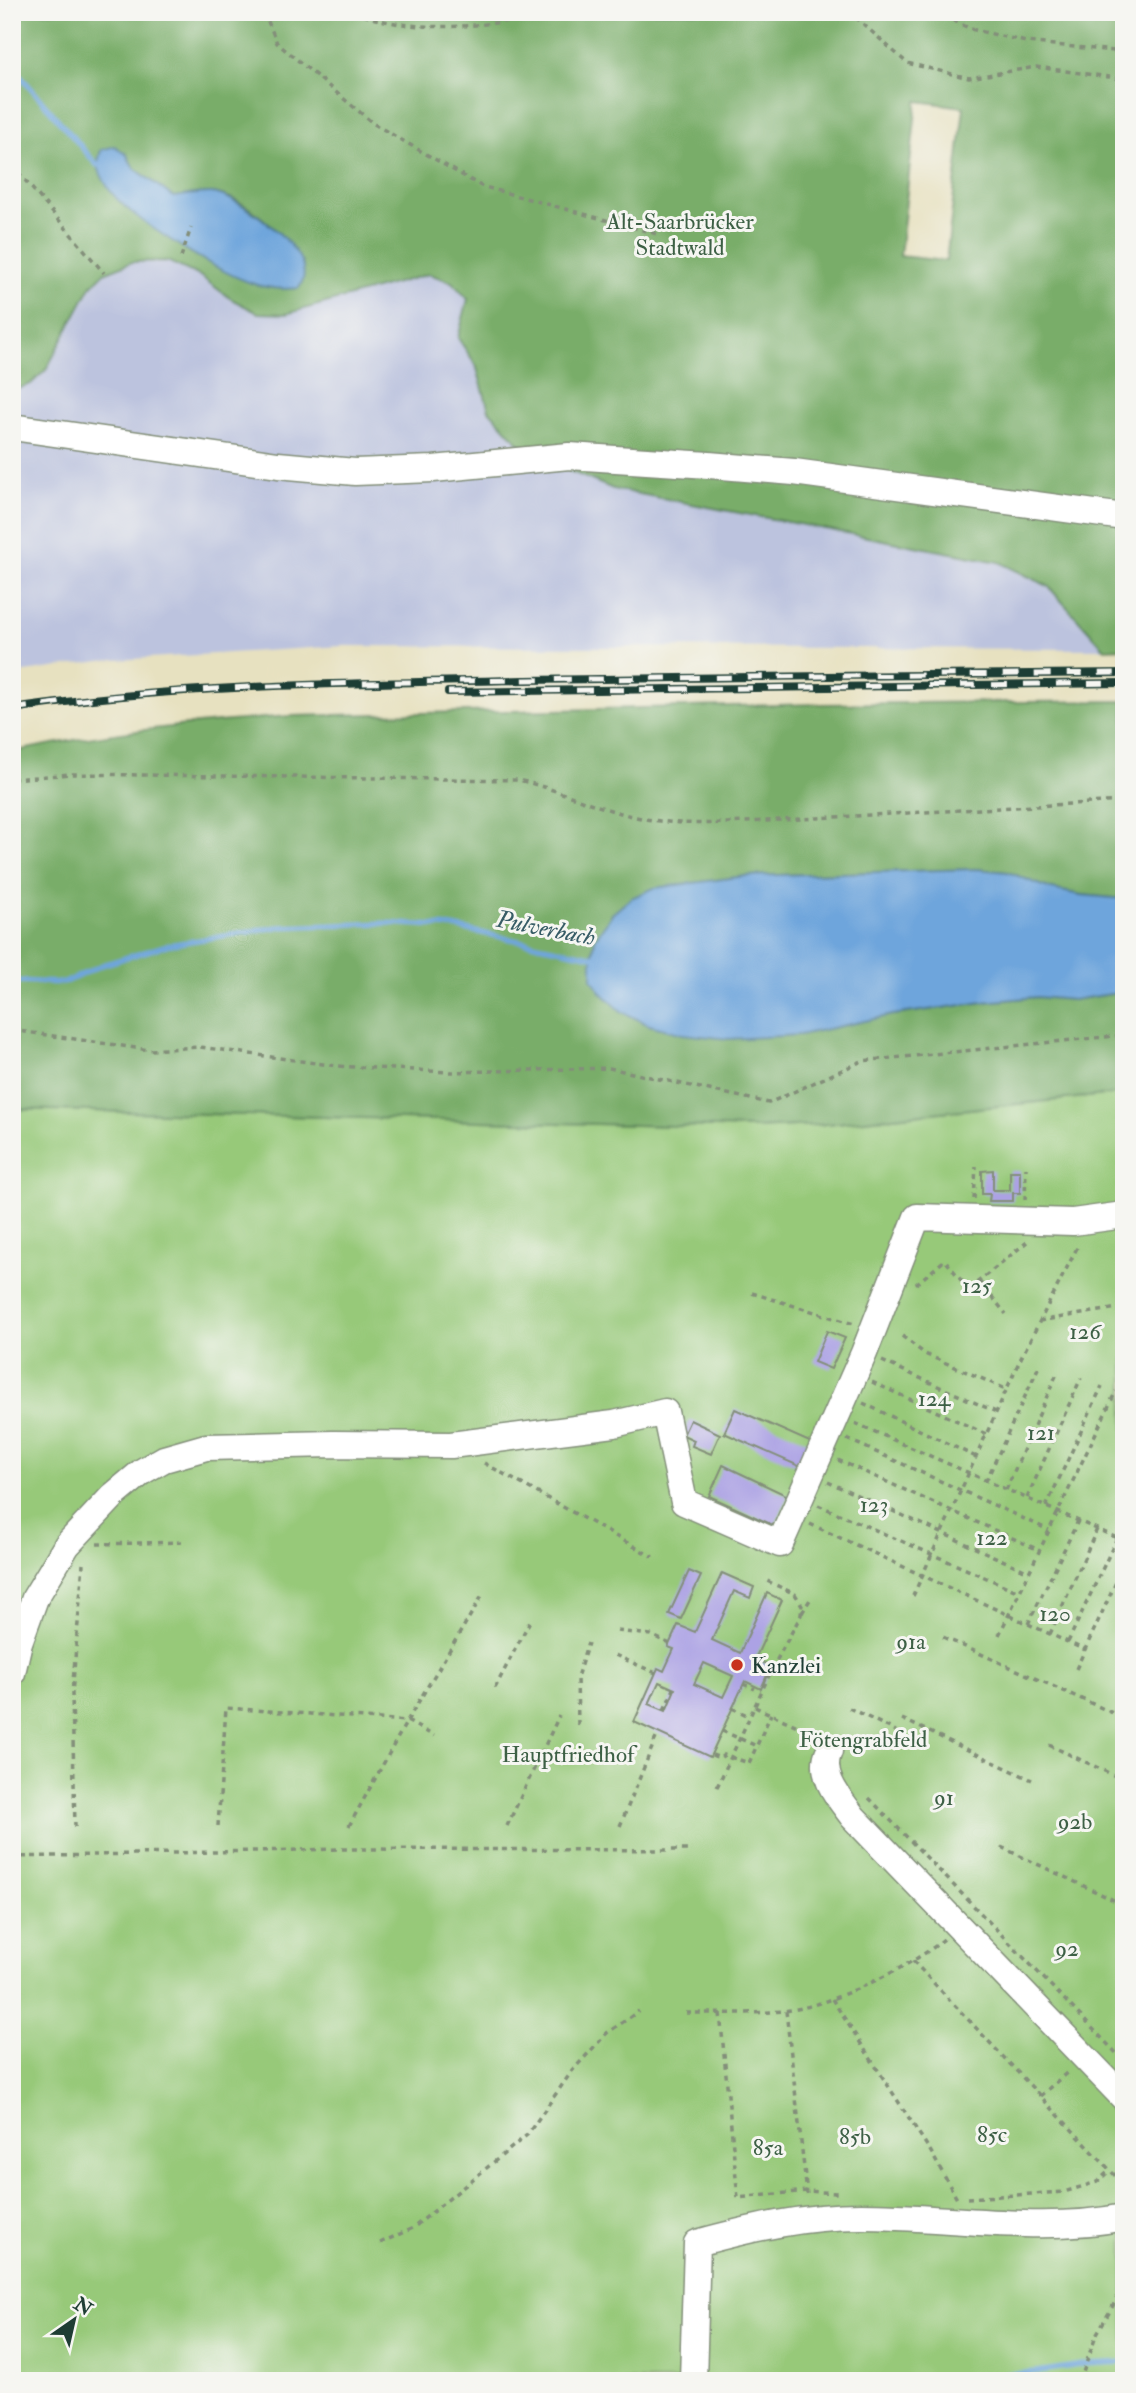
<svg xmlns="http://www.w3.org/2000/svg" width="1136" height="2393" viewBox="0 0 1136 2393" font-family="'IM FELL Double Pica',serif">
<rect width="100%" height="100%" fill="#f6f6f2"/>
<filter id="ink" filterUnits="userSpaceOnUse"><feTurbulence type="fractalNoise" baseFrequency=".0143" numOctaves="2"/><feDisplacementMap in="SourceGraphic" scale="14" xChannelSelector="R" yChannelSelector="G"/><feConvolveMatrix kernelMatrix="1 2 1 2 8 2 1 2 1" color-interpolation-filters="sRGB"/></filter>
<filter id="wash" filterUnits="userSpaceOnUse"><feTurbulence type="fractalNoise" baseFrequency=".00686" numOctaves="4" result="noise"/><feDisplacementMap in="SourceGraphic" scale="28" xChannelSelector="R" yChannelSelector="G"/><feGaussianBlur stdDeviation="1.57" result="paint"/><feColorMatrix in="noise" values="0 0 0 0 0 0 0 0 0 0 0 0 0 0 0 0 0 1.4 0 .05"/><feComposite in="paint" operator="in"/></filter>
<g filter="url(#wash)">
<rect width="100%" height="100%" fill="#e7e1c0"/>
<path fill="#bcc3de" d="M 167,261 L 200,276 L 231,299 L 258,313 L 286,314 L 429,274 L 452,282 L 468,299 L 458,338 L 476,365 L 489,410 L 519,443 L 565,469 L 613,489 L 999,562 L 1048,586 L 1105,649 L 343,646 L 100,661 L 12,674 L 12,391 L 31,384 L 46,370 L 91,286 L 104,273 L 132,262 Z"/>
<path fill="#97c979" stroke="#5b8356" stroke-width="2" d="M 1124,1093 L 1124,2381 L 12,2381 L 12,1109 L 754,1128 L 817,1125 Z"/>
<path fill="#79ad69" stroke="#4c754e" stroke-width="2" fill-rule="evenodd" d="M 12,12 L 1124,12 L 1124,648 L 1105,649 L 1048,586 L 999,562 L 613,489 L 565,469 L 519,443 L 489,410 L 476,365 L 458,338 L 468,299 L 452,282 L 429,274 L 286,314 L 258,313 L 231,299 L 200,276 L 167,261 L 132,262 L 104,273 L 91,286 L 46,370 L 31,384 L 12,391 ZM 917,101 L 964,107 L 946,261 L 900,256 ZM 127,155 L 133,167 L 173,197 C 184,196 202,192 211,193 C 247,196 284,236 303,264 L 299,288 C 242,293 168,240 124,206 Z
M 1124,701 L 1124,899 L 1081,895 L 1051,889 L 1008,872 L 976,869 L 746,876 L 687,884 L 612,914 L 595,939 L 592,957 L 592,979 L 893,1015 L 983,1002 L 1037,997 L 1073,1000 L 1124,992 L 1124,1093 L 817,1125 L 754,1128 L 12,1109 L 12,752 C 104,732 197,723 290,716 L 818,704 Z"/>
<path fill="#6ea5dc" stroke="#467188" stroke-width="2" d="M 115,146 L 127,155 L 133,167 L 173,197 C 185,196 201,192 212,193 C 238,196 298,241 303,267 C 305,276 303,281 299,288 C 283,290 266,288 251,283 C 217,271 134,221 112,193 C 105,185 101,175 97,165 L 101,150 Z
M 976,869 L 1008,872 L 1051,889 L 1081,895 L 1124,899 L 1124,992 L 1073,1000 L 1037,997 L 983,1002 L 893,1015 L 800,1035 L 729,1039 L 683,1034 L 649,1025 L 621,1011 L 602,993 L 592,979 L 592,957 L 595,939 L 612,914 L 631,898 L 654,888 L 746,876 Z"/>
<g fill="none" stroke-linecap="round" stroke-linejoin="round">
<path stroke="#6ea5dc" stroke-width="5" d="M 12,66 L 97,165
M 12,981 L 64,983 L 102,965 L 167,945 L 278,927 L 385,923 L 453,927 L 596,957
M 917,2381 L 1036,2372 L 1087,2364 L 1124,2362"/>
</g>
<g id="blocks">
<path fill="#aca2e4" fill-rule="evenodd" d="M 993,1170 L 993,1190 L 1010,1190 L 1010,1171 L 1020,1171 L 1020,1193 L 1013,1193 L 1013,1201 L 989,1201 L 990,1194 L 982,1194 L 982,1171 Z
M 827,1331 L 845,1338 L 831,1369 L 814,1362 Z
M 735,1409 L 812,1443 L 801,1467 L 724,1433 Z
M 690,1420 L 720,1434 L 711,1454 L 692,1446 L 694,1440 L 683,1435 Z
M 723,1465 L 788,1496 L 775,1526 L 709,1496 Z
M 689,1571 L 701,1576 L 681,1619 L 669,1614 Z
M 722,1573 L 754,1587 L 750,1598 L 734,1591 L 712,1640 L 740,1653 L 767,1593 L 782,1600 L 755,1659 L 771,1666 L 761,1689 L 745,1681 L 710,1757 L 634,1722 L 658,1668 L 664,1671 L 674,1649 L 668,1647 L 678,1625 L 695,1632 ZM 704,1663 L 733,1676 L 723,1697 L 694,1684 ZM 659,1682 L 675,1689 L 666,1711 L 649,1704 Z"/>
</g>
</g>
<g filter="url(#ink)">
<use href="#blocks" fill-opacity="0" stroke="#838f7a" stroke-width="2"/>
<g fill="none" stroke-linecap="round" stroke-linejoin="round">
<g stroke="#838f7a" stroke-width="29">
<path id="minor" d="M 12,427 L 278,465 L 355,472 L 433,469 L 569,456 L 709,465 L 794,472 L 1124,517
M 12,1673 L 19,1642 L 35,1598 L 67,1545 L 113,1496 L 143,1471 L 164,1459 L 206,1447 L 333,1444 L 451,1445 L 614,1424 L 665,1412 L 684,1502 L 780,1544 L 864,1353 L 917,1217 L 1073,1222 L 1124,1215
M 829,1751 C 818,1775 839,1798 853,1817 L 1124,2098
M 693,2381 L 697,2243 C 752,2228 804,2216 861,2216 C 946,2216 1041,2234 1124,2217"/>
</g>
<path stroke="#838f7a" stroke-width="3.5" stroke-dasharray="5 5" stroke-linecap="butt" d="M 264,12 L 277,43 L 374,124 L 481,186 L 657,234
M 354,12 C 419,37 494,25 560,12
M 837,12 L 853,15 L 907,63 L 969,78 L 1036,67 L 1124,79
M 935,12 L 971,29 L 1026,42 L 1124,52
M 12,165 L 104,273
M 181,257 L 191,228
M 12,779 L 71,774 L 518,780 C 558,789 596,808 636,817 C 667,824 697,824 728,823 L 1124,801
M 12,1030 L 150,1050 L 200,1047 L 337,1066 L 450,1072 L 609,1068 L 769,1103 L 862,1061 L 1124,1035
M 974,1199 L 976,1166
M 1025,1200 L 1026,1168
M 979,1281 L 1006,1314
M 916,1284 L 945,1260 L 972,1294
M 969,1289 L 1027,1242
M 752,1293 L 854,1324
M 1039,1321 L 1124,1307
M 902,1336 L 925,1354 L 1006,1389
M 882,1361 L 996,1412
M 872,1382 L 986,1434
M 863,1403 L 976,1457
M 855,1423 L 1124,1541
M 847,1439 L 1049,1530
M 838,1460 L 1039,1550
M 484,1463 L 653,1557
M 986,1481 L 1039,1366
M 828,1482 L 1029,1572
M 1006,1490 L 1058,1371
M 1027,1498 L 1081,1378
M 818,1505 L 1019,1592
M 1046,1507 L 1102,1386
M 810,1524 L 1085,1650
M 97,1544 L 185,1542
M 913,1596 L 1019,1362 L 1079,1244
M 802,1613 L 811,1598
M 1028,1624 L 1078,1521
M 617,1631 L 651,1635 L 670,1644
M 1050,1634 L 1097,1529
M 999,1635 L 1116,1391
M 943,1637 L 1124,1718
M 1068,1642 L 1117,1538
M 615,1655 L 656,1673
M 1076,1669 L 1124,1565
M 743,1684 L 755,1689
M 495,1688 L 531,1619
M 755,1707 L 815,1734
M 732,1708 L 749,1716
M 849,1708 L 896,1731
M 664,1710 L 674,1689
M 902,1719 L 1032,1780
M 578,1725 L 577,1677 L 588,1643
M 722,1731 L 759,1747
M 1049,1745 L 1124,1780
M 712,1755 L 720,1758 L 724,1755 L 749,1763 L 771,1714
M 717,1787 L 773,1667 L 801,1615 L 802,1605 L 795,1594 L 765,1580
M 869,1798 L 1124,2061
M 218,1826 L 226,1708 L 407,1721 L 434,1736
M 349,1826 L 407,1721 L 482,1596
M 507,1826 L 559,1716
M 620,1826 L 658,1733
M 75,1827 L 72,1694 L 83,1564
M 1001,1847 L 1124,1905
M 12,1857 L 338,1849 L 692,1850
M 913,1961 L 1124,2185
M 832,1999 L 931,2152 L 957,2199
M 786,2011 L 807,2194
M 686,2013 C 718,2013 751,2014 783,2011 C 825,2008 912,1967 944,1939
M 720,2013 L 738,2198 L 807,2191 L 837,2193
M 1040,2096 L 1070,2070
M 967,2198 L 1064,2192 L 1097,2182 L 1110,2170
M 380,2243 L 413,2228 L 527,2135 L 572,2071 L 607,2033 L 639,2011
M 1080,2381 L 1096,2335 L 1117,2299 L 1122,2267 L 1120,2237"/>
<use href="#minor" stroke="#fff" stroke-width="26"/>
<g stroke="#1f3d34" stroke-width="8">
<path id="rail" d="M 448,692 L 1124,683
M 12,709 C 182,684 354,683 525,680 C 725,677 924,675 1124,673"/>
</g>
<use href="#rail" stroke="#f6f6f2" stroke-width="5" stroke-dasharray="16" stroke-linecap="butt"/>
</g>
</g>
<circle fill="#c8321e" stroke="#f6f6f2" stroke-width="2.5" cx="737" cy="1665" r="7"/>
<g text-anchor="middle" stroke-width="6" stroke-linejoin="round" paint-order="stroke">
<g font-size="23" fill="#3d6045" stroke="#f6f6f2">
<text x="680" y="229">Alt-Saarbrücker<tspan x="680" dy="26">Stadtwald</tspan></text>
<text x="977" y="1293">125</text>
<text x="1085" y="1339">126</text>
<text x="934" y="1406">124</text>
<text x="1041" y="1440">121</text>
<text x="874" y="1512">123</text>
<text x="992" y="1545">122</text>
<text x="1055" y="1621">120</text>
<text x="911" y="1649">91a</text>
<text x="863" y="1747">Fötengrabfeld</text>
<text x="568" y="1762">Hauptfriedhof</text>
<text x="944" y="1805">91</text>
<text x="1075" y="1829">92b</text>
<text x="1067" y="1956">92</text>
<text x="992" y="2142">85c</text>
<text x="855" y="2144">85b</text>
<text x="768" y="2155">85a</text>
</g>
<g font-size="23" fill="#1f3d34" stroke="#f6f6f2" text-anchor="start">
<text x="751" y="1673">Kanzlei</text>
</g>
<g font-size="24" font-style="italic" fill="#375c66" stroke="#f6f6f2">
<text transform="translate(546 928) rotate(11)" y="8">Pulverbach</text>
</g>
</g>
<rect width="1136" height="2393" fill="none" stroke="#f6f6f2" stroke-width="42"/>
<g transform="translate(74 2320) rotate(34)" stroke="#f6f6f2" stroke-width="5" paint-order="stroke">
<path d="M0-5L12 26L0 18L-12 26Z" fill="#1f3d34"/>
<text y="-10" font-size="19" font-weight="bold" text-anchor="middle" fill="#1f3d34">N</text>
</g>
</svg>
